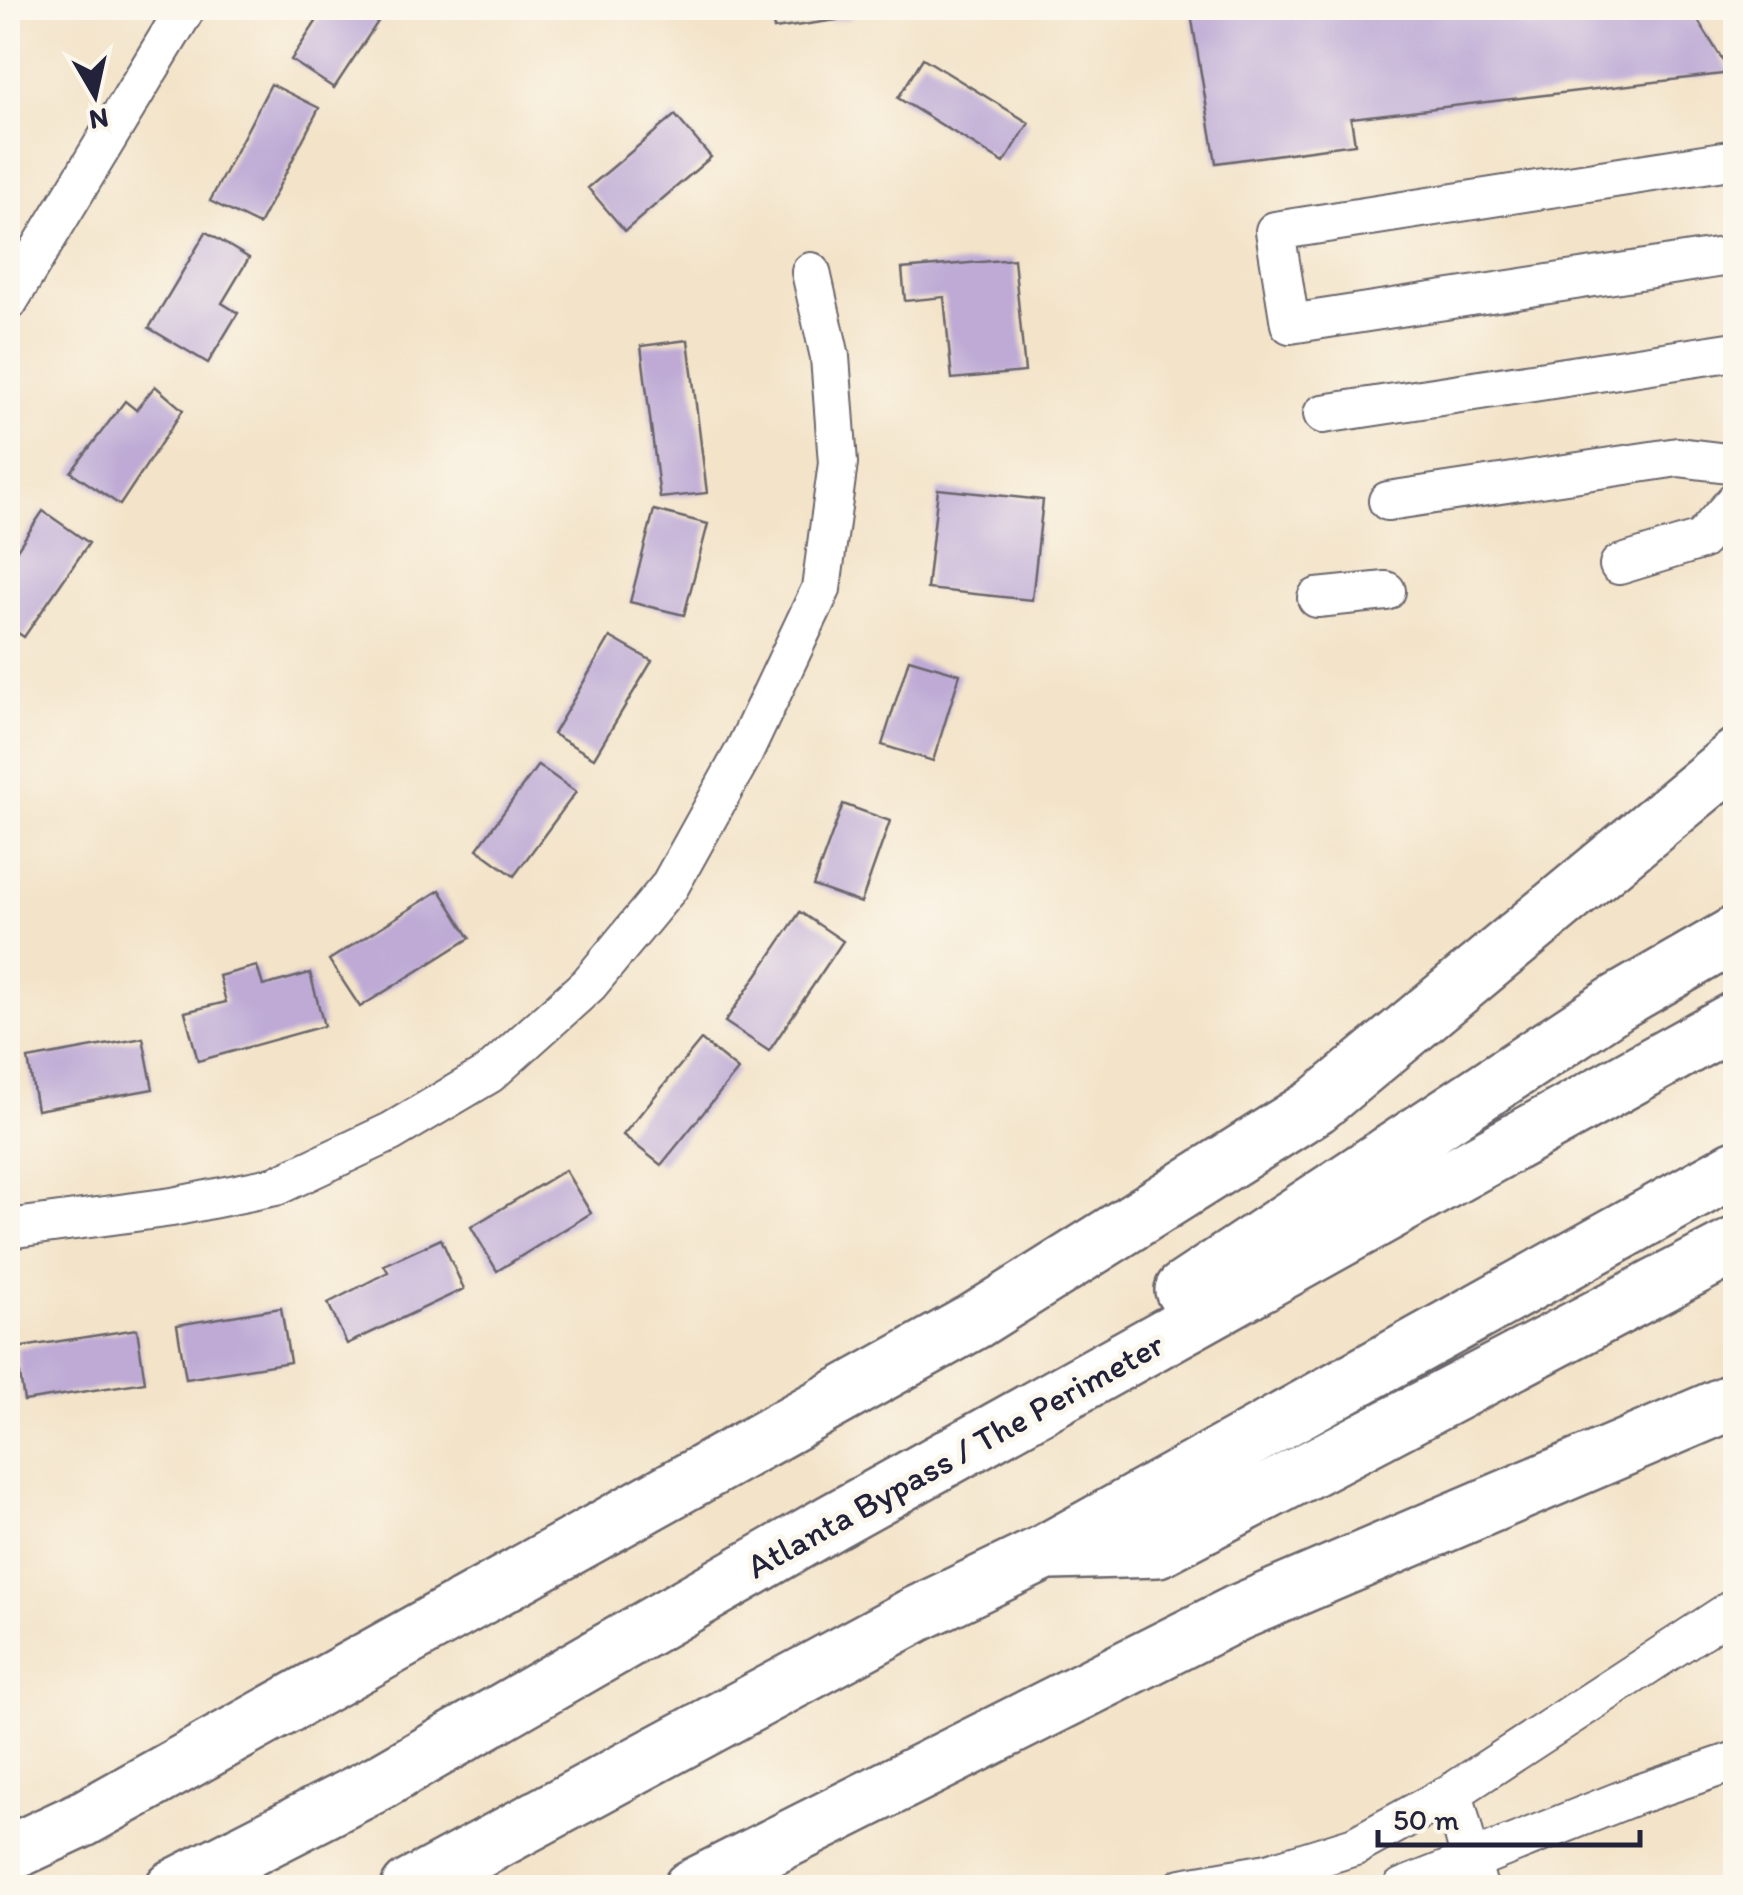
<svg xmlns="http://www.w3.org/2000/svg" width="1743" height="1895" viewBox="0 0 1743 1895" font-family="Itim,sans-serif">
<rect width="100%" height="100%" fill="#fbf7ec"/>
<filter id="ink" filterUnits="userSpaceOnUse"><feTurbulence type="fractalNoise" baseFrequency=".01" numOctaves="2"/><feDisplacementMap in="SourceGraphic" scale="20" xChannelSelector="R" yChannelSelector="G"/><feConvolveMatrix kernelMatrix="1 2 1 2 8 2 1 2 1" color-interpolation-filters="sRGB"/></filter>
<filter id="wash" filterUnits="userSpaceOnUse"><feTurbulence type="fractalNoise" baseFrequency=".0048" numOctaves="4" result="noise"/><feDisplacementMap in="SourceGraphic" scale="40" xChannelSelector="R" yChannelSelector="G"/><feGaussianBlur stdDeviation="2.25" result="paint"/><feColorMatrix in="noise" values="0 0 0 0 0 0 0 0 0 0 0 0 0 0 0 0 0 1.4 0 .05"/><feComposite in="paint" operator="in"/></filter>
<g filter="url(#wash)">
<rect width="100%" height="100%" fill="#f3e3c8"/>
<g id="blocks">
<path fill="#beaad5" d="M 325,8 L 387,8 L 334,88 L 291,60 Z
M 740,8 L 850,8 L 851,18 L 774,29 L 771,11 L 741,16 Z
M 1190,8 L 1690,8 L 1731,73 L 1351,118 L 1355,144 L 1216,163 Z
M 923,58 L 1029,123 L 1004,163 L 898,98 Z
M 271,84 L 319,108 L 259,225 L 210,201 Z
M 675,115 L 711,157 L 625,231 L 588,188 Z
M 206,232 L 249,258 L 222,303 L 238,313 L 208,363 L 149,328 Z
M 1014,259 L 1025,372 L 952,379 L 944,297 L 905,301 L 902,269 Z
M 688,340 L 707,493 L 660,498 L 641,346 Z
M 155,386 L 183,410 L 120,505 L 71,472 L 125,401 L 136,410 Z
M 938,489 L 1043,500 L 1032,600 L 927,589 Z
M 654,510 L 708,524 L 684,615 L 630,602 Z
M 43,511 L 89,543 L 24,637 L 8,626 L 8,563 Z
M 610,637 L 652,661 L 594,758 L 553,734 Z
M 909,659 L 960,674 L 933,761 L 882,745 Z
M 538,765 L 576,792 L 514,876 L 477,849 Z
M 843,804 L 890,821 L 861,903 L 813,886 Z
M 440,890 L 470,938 L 360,1007 L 329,960 Z
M 800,912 L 843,941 L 769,1051 L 725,1022 Z
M 257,966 L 263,986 L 310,973 L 324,1026 L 198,1061 L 185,1012 L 226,1002 L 219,976 Z
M 143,1038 L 153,1089 L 37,1110 L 28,1059 Z
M 701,1040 L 738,1070 L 661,1165 L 623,1135 Z
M 565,1170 L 591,1213 L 497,1271 L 471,1227 Z
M 441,1239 L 464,1289 L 347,1344 L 328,1303 L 388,1272 L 384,1265 Z
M 281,1308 L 290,1362 L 186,1379 L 177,1325 Z
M 137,1329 L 145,1382 L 24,1401 L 16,1348 Z"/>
</g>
</g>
<g filter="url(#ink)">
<use href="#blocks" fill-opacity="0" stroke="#6b666c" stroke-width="2.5"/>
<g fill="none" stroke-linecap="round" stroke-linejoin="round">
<g stroke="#6b666c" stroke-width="42">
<path id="minor" d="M 1736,159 L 1275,231 L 1290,324 L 1736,255
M 8,302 L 186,8
M 1323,414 L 1736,351
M 1388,501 L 1678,457 L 1736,464
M 1619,565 L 1701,540 L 1736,500
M 1317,598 L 1386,591
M 8,1229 L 172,1207 L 276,1186 L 391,1132 L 489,1074 L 589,984 L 669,887 L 744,752 L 821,589 L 838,463 L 830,357 L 811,272
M 1453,1792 L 1478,1888
M 1182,1888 L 1268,1873 L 1355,1846 L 1453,1792 L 1736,1607
M 1402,1888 L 1633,1796 L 1736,1761"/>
</g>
<g stroke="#6b666c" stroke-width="60">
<path id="highway" d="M 1183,1290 L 1618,1002 L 1736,934
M 1052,1552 L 1158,1549 L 1736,1245
M 8,1854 L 83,1819 L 975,1321 L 1316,1106 L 1736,757
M 173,1888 L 380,1782 L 832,1522 L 1736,1019
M 409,1888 L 915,1615 L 1044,1553 L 1736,1168
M 691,1888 L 1237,1613 L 1736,1400"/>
</g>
<use href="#minor" stroke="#fff" stroke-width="38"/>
<use href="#highway" stroke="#fff" stroke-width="55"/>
</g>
</g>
<g text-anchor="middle" stroke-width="10" stroke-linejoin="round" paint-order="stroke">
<g font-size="35" fill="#22223b" stroke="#fbf7ec">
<text transform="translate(955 1455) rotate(-29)" y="12">Atlanta Bypass / The Perimeter</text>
</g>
</g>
<rect width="1743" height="1895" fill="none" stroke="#fbf7ec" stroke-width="40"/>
<g transform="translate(95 95) rotate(171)" stroke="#fbf7ec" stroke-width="8" paint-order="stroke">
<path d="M0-8L18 38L0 25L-18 38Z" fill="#22223b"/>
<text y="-15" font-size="28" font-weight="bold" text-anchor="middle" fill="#22223b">N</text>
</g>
<path d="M1378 1830v15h262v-15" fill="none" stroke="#22223b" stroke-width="5"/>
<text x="1393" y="1830" font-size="30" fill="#22223b" stroke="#fbf7ec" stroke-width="8" paint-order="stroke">50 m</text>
</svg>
